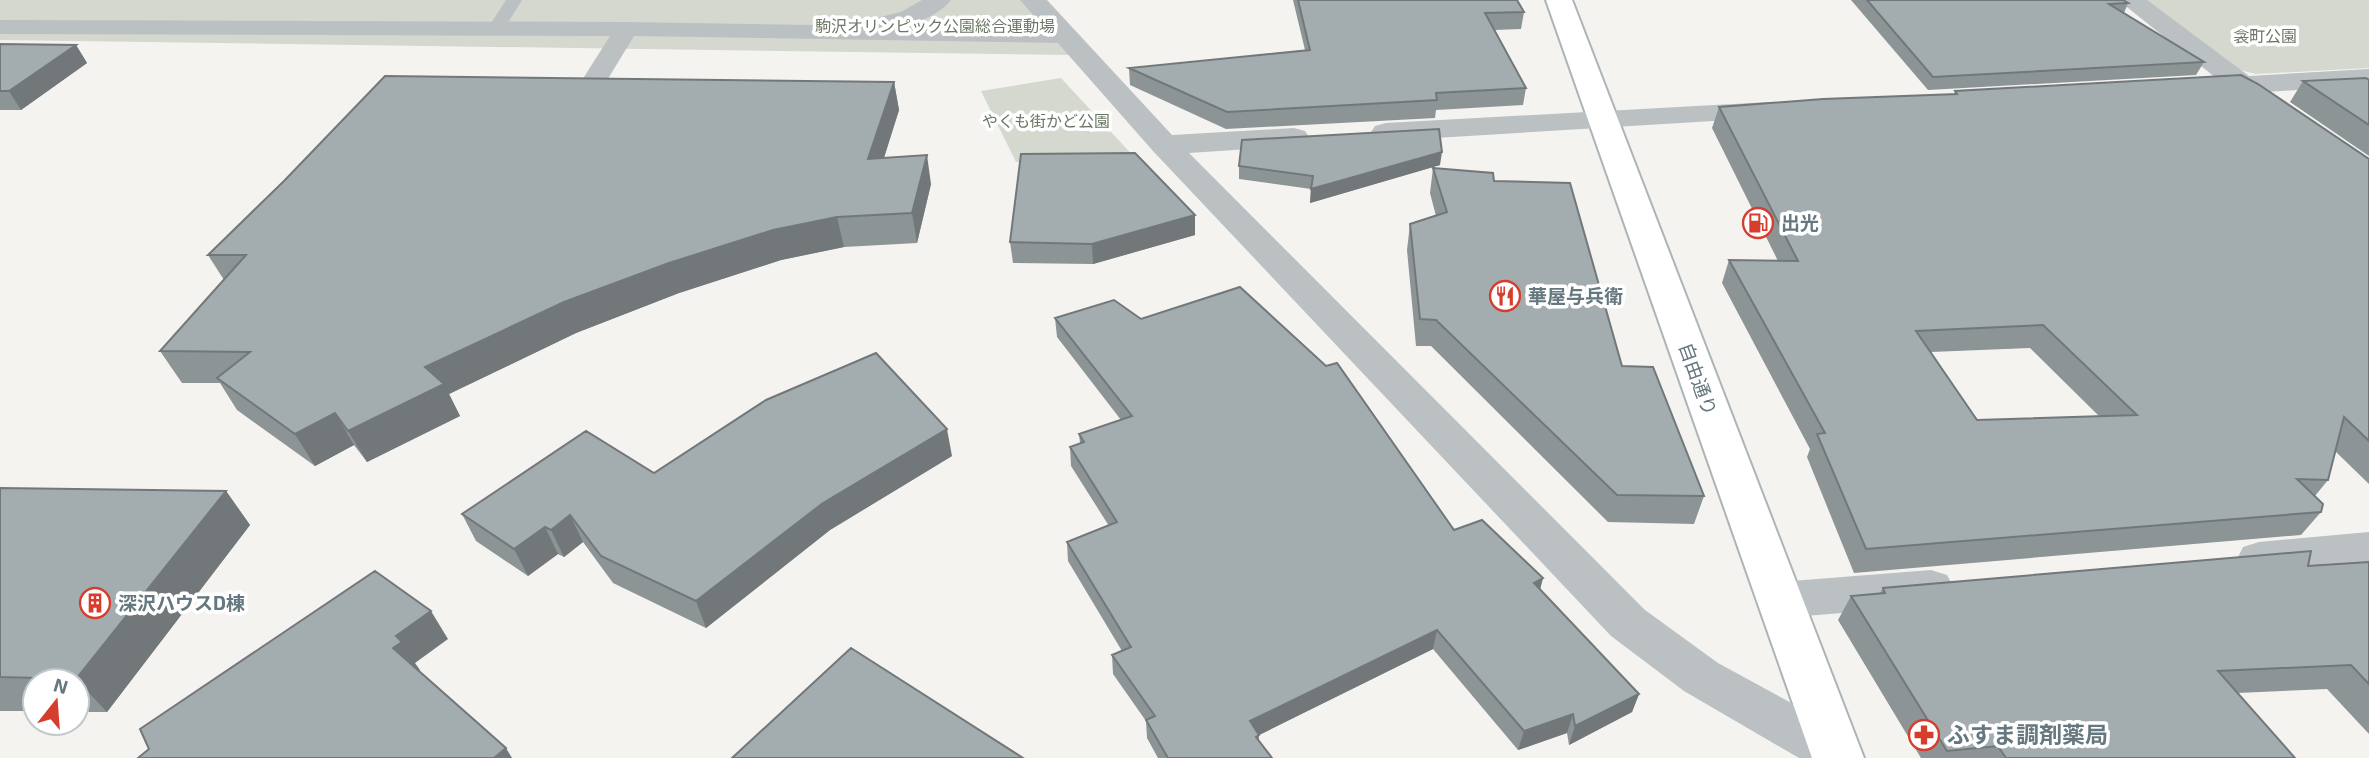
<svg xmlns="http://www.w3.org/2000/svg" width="2369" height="758" viewBox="0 0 2369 758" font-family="'Exo 2','Noto Sans JP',sans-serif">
<rect width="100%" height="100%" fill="#f4f3f0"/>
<path fill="#d4d8cf" d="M 0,0 L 1022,0 L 1072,55 L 0,40 Z
M 2141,0 L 2369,0 L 2369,68 L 2256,74 L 2227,67 Z
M 1061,78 L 1137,160 L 1016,162 L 981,91 Z"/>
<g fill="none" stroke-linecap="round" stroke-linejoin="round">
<g stroke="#adb4b7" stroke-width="4">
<path id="secondary" d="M 1546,0 L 1572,0 L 1864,758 L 1812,758 Z"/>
</g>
<path fill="#bbc0c2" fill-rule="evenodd" d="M 506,0 L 522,0 L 502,32 L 490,32 L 488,28 Z"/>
<path fill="#bbc0c2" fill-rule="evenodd" d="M 922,0 L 951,0 C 941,13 919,23 903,26 L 1065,29 L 1074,31 L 1077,36 L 1074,41 L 1065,43 L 634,36 L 606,82 L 597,85 L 588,82 L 584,77 L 610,36 L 0,34 L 0,20 L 626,22 L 874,26 L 872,23 L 876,18 L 901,12 Z"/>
<path fill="#bbc0c2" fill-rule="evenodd" d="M 1020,0 L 1047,0 L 1172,135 L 1294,128 L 1305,131 L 1309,137 L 1305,143 L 1294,146 L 1189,153 L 1645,610 L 1718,663 L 1854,737 L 1862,753 L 1859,758 L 1799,758 L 1684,691 L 1611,636 L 1153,151 Z
M 2118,0 L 2147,0 L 2249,76 L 2369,69 L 2369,85 L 2266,92 L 2262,98 C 2249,101 2245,95 2233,94 C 2221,92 2210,96 2197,93 L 2193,87 L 2197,81 L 2216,78 Z
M 1769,102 L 1779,105 L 1784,111 L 1779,117 L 1386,141 L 1375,138 L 1371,132 L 1375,126 L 1386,123 Z
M 2369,532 L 2369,566 L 2259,576 L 2243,571 L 2237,559 L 2243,547 L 2259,542 Z
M 1931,570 L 1947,575 L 1954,588 L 1947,601 L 1931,606 L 1779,618 L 1763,613 L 1756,600 L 1763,587 L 1779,582 Z"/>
<use href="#secondary" fill="#fff" fill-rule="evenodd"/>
</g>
<path fill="#8c9496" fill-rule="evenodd" d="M 1293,0 L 1517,0 L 1524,12 L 1521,29 L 1494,30 L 1526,88 L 1523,105 L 1436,110 L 1435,118 L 1226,129 L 1130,85 L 1129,68 L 1305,50 Z
M 1851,0 L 2123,0 L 2128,3 L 2124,13 L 2204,62 L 2196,75 L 1928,90 Z
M 0,44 L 76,45 L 87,63 L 21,110 L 0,110 Z
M 2369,80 L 2369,156 L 2290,102 L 2303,81 Z
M 894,82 L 899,110 L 884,158 L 931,184 L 917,243 L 844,247 L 781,260 L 679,293 L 576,333 L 449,394 L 460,416 L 367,462 L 354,445 L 315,466 L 237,410 L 220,383 L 182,383 L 160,351 L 224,280 L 208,255 Z
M 1955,91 L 2369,159 L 2369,484 L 2335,451 L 2328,480 L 2315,496 L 2321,512 L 2301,535 L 1854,573 L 1807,457 L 1810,449 L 1722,283 L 1729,260 L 1778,261 L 1712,128 L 1719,107 L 1954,94 ZM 2030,348 L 2099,416 L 1977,420 L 1931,352 Z
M 1440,165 L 1310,203 L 1311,189 L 1239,179 L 1239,166 Z
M 1433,168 L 1494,181 L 1622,366 L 1704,496 L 1694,524 L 1608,522 L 1431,346 L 1416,346 L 1407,250 L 1410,224 L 1436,216 L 1430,193 Z
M 1195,215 L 1195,235 L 1093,264 L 1013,263 L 1010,242 Z
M 1055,318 L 1141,319 L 1454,530 L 1543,578 L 1540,589 L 1639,694 L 1632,712 L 1569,745 L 1567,733 L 1518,750 L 1433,649 L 1259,735 L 1259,740 L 1272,758 L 1158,758 L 1147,738 L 1146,721 L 1113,674 L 1112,655 L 1122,651 L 1068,561 L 1067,542 L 1109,526 L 1071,466 L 1070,447 L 1080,443 L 1079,434 L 1121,420 L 1057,337 Z
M 952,456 L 830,530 L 706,628 L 613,583 L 583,542 L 564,557 L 558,554 L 528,576 L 476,541 L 462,514 L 654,473 Z
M 0,488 L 226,491 L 250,525 L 107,712 L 77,712 L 77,681 L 35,681 L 35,711 L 0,711 Z
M 2369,562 L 2369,734 L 2327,689 L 2237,693 L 2295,758 L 1921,758 L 1838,620 L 1851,596 L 1880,593 L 1883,588 Z"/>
<path fill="#72787a" d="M 76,45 L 87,63 L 21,110 L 9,91 Z
M 894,82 L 899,110 L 874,189 L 868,159 Z
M 1442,152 L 1440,165 L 1310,203 L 1311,189 Z
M 927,155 L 931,184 L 917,243 L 912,213 Z
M 1195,215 L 1195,235 L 1093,264 L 1092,244 Z
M 837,217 L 844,247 L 781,260 L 679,293 L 576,333 L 449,394 L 460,416 L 367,462 L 348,431 L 425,367 L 564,302 L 669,263 L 773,230 Z
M 335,413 L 354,445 L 315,466 L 295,434 Z
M 947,429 L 952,456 L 830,530 L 706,628 L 696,601 L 823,503 Z
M 226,491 L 250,525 L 107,712 L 76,679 Z
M 570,515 L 583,542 L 564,557 L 551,530 Z
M 545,527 L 558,554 L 528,576 L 514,549 Z
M 1543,578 L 1538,597 L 1534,583 Z
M 431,611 L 448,639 L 415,663 L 420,670 L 411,676 L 393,648 L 396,636 Z
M 1437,630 L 1433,649 L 1249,740 L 1250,721 Z
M 1639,694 L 1632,712 L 1569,745 L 1575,726 Z
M 1573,714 L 1567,733 L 1518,750 L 1524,731 Z
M 506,748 L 512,758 L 494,758 Z"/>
<path fill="#a3acaf" stroke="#72787a" stroke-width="2" fill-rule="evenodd" d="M 1298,0 L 1517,0 L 1524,12 L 1485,13 L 1526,88 L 1436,93 L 1437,100 L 1227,112 L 1129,68 L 1310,50 Z
M 1867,0 L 2123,0 L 2128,3 L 2109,4 L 2204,62 L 1933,77 Z
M 0,44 L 76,45 L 9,91 L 0,91 Z
M 2241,75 L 2258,84 L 2369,159 L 2369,441 L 2344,417 L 2328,480 L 2297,479 L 2323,504 L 2321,512 L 1866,549 L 1817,434 L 1825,433 L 1729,260 L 1798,261 L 1719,107 L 1823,99 L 1957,94 L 1955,91 ZM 2043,325 L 2137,415 L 1977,420 L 1916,331 Z
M 385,76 L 894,82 L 868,159 L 927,155 L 912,213 L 837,217 L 773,230 L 669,263 L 564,302 L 425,367 L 444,384 L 348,431 L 335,413 L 295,434 L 217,378 L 250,352 L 160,351 L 246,255 L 208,255 L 284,181 Z
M 2366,78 L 2369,80 L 2369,125 L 2303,81 Z
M 1439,129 L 1442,152 L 1311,189 L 1313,176 L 1239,166 L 1242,140 Z
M 1135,153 L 1195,215 L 1092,244 L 1010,242 L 1021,154 Z
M 1433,168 L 1493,173 L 1494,181 L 1570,183 L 1622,366 L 1653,367 L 1704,496 L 1617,495 L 1436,320 L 1420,319 L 1410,224 L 1447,212 Z
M 1240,287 L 1326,366 L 1337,363 L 1454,530 L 1482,520 L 1543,578 L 1534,583 L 1639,694 L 1575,726 L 1573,714 L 1524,731 L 1437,630 L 1250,721 L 1259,735 L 1256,737 L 1272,758 L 1168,758 L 1146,720 L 1155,716 L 1112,655 L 1131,647 L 1067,542 L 1117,522 L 1070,447 L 1084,442 L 1079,434 L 1132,416 L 1055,318 L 1114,300 L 1141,319 Z
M 876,353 L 947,429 L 823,503 L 696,601 L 601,556 L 570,515 L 551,530 L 545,527 L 514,549 L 462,514 L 586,431 L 654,473 L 766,400 Z
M 0,488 L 226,491 L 76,679 L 0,677 Z
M 2311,551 L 2308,566 L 2369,562 L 2369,684 L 2351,665 L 2218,671 L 2295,758 L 2006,758 L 1998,746 L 1947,751 L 1851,596 L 1885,593 L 1883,588 Z
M 375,571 L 431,611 L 396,636 L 402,642 L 393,648 L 506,748 L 494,758 L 138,758 L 149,749 L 140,729 Z
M 851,648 L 1023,758 L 732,758 Z"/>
<defs>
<g id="fuel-ring" transform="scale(1.575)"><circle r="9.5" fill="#fff" stroke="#d63d2d" stroke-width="1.5"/><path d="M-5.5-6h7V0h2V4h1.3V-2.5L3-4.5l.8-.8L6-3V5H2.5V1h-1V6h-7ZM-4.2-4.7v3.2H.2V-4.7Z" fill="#d63d2d"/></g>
<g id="restaurant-ring" transform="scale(1.575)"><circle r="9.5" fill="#fff" stroke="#d63d2d" stroke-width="1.5"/><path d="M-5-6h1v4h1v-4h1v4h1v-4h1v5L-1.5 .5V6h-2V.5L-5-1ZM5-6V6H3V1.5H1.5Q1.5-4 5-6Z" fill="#d63d2d"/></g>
<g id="building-ring" transform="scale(1.575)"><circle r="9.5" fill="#fff" stroke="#d63d2d" stroke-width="1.5"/><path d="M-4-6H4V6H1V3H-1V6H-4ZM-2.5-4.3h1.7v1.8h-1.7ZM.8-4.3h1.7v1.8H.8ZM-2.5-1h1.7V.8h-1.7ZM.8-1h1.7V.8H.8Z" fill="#d63d2d"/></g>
<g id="pharmacy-ring" transform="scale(1.575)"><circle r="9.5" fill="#fff" stroke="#d63d2d" stroke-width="1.5"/><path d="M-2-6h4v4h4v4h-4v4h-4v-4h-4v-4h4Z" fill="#d63d2d"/></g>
</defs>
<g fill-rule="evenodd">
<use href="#fuel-ring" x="1758" y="223"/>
<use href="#restaurant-ring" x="1505" y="296"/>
<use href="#building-ring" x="95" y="603"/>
<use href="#pharmacy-ring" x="1924" y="735"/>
</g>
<g text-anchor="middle" stroke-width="7" stroke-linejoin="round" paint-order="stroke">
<g font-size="16" fill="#6a7763" stroke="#fff">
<text x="935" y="32">駒沢オリンピック公園総合運動場</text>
<text x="2265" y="42">衾町公園</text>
<text x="1046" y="127">やくも街かど公園</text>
</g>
<g font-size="19" font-weight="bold" fill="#65777f" stroke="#fff" text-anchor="start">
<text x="1781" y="230">出光</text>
<text x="1528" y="303">華屋与兵衛</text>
<text x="118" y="610">深沢ハウスD棟</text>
</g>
<g font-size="19" fill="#65777f" stroke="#fff">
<text transform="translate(1698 379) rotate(70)" y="7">自由通り</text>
</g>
<g font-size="23" font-weight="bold" fill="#65777f" stroke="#fff" text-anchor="start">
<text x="1947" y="743">ふすま調剤薬局</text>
</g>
</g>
<g transform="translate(56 702) rotate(17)"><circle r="33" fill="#ffffff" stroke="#c1c9cc" stroke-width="2"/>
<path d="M0-5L12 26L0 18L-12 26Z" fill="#d63d2d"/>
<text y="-10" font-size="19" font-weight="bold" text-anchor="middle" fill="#65777f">N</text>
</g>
</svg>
